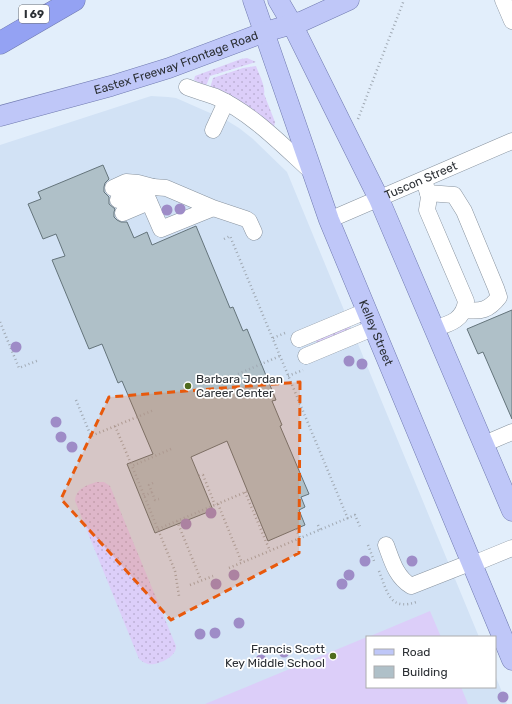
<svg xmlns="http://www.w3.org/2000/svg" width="512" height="704" viewBox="0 0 512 704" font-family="Rubik,sans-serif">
<defs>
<pattern id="grass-dots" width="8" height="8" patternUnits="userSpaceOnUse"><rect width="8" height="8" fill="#dccef9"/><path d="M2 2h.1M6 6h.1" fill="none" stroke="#bdb1d6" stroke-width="1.8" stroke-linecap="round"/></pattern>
</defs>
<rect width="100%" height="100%" fill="#e2eefb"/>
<path fill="#d2e2f5" d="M 151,96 L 168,97 L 176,98 L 226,120 L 239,128 L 253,139 L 287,172 L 479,637 L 367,637 L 367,687 L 495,687 L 495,675 L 507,704 L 0,704 L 0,145 Z"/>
<path fill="url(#grass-dots)" d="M 247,58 L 256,62 L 210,76 L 206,86 L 194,80 L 195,76 L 241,59 Z
M 256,66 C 258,72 266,87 264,94 L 275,122 L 274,127 C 254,110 234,99 210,88 L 213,78 L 243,68 Z
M 349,326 L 351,330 L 318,343 L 316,342 L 316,340 Z
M 96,482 L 104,482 L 110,486 L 176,646 C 177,657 157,666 148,664 C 144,663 142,661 139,659 L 75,501 C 76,488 86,486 96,482 Z"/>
<path fill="#dccef9" d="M 430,611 L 441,637 L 368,637 Z
M 367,637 L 367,687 L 461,687 L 468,704 L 205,704 Z"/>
<path fill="#afc0c8" stroke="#64747b" d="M 103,165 L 109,179 L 105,183 L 104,187 L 104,192 L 109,197 L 109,204 L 115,209 L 114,212 L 114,217 L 117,220 L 121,222 L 127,222 L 134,238 L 147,232 L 152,245 L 196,226 L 230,308 L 233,307 L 243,331 L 247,329 L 276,400 L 272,401 L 282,425 L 280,426 L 309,494 L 301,497 L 305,507 L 299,510 L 305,525 L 268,541 L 227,441 L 191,457 L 213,510 L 155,533 L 127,464 L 153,454 L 122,381 L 118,383 L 102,344 L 89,349 L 52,260 L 65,256 L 56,234 L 43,239 L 28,204 L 41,199 L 38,192 Z
M 512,310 L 512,419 L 483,352 L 478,354 L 467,329 Z"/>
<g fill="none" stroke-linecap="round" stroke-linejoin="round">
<g stroke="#88939f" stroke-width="17">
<g id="minor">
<path d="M 503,0 L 512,21"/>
<path d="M 187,87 C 196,91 206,93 216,97 C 253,114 283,146 313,173"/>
<path d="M 213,130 L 226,102"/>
<path d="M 425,183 L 429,197 L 427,210 L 466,301 C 464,319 451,324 435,328"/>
<path d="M 113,188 L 126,182 L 138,183 L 153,187"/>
<path d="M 428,193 L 454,195 L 464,211 L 496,288 L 499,297 C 489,310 481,312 465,310"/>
<path d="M 118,200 L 144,190"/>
<path d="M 213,208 L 161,229 L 144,190 L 153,187 L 166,188 L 213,208 L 246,219 L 249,221 L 254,232"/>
<path d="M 123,213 L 149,202"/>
<path id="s1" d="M 329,220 L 512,141"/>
<path d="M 299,339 L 366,311"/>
<path d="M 306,356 L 373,328"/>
<path d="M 484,444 L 512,432"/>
<path d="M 386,545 C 392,561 396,577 411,586 L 472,562"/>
<path d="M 473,564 L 512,548"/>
</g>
</g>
<g stroke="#707ab0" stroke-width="21">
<g id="major">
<path id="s2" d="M 253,0 L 329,220 L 512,660"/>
<path d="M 278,0 L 292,24 L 379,199 L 512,511"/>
<path id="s3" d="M 0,116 L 111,86 L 169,68 L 265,32 L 303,21 L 349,0"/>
</g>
</g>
<g stroke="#707ab0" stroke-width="23">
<path id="highway" d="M 0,43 L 74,0"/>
</g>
<path stroke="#a0a9b3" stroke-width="2.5" stroke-dasharray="1 3" stroke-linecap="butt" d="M 358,119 L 404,0
M 224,239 L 230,236 L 348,519
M 0,322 L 19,368 L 39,360
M 273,338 L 285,333
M 238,374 L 280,356
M 288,376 L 303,370
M 76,400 L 91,436 L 154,410
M 115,426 L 132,466
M 171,449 L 132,466 L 175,571 L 179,596
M 199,476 L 203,475 L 215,505
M 153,483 L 149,485 L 155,500 L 159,499
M 245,492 L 270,551
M 144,496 L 152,492
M 218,504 L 242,563
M 177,521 L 201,580
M 318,525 L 320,530
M 158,529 L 248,491
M 296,529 L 300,538
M 368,545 L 374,561
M 229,568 L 355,515 L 361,529
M 379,571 C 388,594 390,612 419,601
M 190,585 L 213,576"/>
<use href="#minor" stroke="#fff" stroke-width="16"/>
<use href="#major" stroke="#bfc7f8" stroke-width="20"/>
<use href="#highway" stroke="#94a2f3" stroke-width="22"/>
</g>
<g fill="#9e8cc7">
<circle cx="180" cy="209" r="5.5"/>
<circle cx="167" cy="210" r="5.5"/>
<circle cx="16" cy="347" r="5.5"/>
<circle cx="349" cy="361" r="5.5"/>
<circle cx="362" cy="364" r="5.5"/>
<circle cx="56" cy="422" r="5.5"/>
<circle cx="61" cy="437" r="5.5"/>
<circle cx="72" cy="447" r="5.5"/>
<circle cx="211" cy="513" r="5.5"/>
<circle cx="186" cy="524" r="5.5"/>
<circle cx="365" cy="561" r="5.5"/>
<circle cx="412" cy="561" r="5.5"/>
<circle cx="234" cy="575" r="5.5"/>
<circle cx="349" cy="575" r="5.5"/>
<circle cx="216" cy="584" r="5.5"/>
<circle cx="342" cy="584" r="5.5"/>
<circle cx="239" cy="623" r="5.5"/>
<circle cx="215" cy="633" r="5.5"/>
<circle cx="200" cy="634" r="5.5"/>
<circle cx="284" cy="652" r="5.5"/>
<circle cx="261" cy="660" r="5.5"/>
<circle cx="503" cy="697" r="5.5"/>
</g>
<path fill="#e8590c" fill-opacity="0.2" stroke="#e8590c" stroke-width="3" stroke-dasharray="8 5" stroke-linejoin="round" d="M 300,382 L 299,553 L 171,620 L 61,499 L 109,397 Z"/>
<g fill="#4f6b1f" stroke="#fff" stroke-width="1.5">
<circle cx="188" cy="386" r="4"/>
<circle cx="333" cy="656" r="4"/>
</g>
<g text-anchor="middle" stroke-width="3.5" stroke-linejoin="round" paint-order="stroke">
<rect fill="#fff" stroke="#6b6e72" stroke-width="1" x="19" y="5" width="30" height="18" rx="3"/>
<g font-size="11" font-weight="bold" fill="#2c3035">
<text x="34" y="18">I 69</text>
</g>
<g font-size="12" fill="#2c3035" stroke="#fff">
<text dy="4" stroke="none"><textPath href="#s3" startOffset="184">Eastex Freeway Frontage Road</textPath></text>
<text dy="4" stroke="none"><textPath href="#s1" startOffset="100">Tuscon Street</textPath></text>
<text dy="4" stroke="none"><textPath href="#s2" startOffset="355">Kelley Street</textPath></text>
</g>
<g font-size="12" fill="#2c3035" stroke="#fff" text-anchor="start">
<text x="196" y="383">Barbara Jordan<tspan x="196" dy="14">Career Center</tspan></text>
<text x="325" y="653" text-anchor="end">Francis Scott<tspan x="325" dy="14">Key Middle School</tspan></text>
</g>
</g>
<rect x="366" y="636" width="130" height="52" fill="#ffffff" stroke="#abacae"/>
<rect x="374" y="649" width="20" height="6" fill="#bfc7f8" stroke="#abacae"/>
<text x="402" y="656" font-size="12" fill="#2c3035">Road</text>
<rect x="374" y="666" width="20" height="12" fill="#afc0c8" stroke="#abacae"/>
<text x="402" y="676" font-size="12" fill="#2c3035">Building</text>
</svg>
